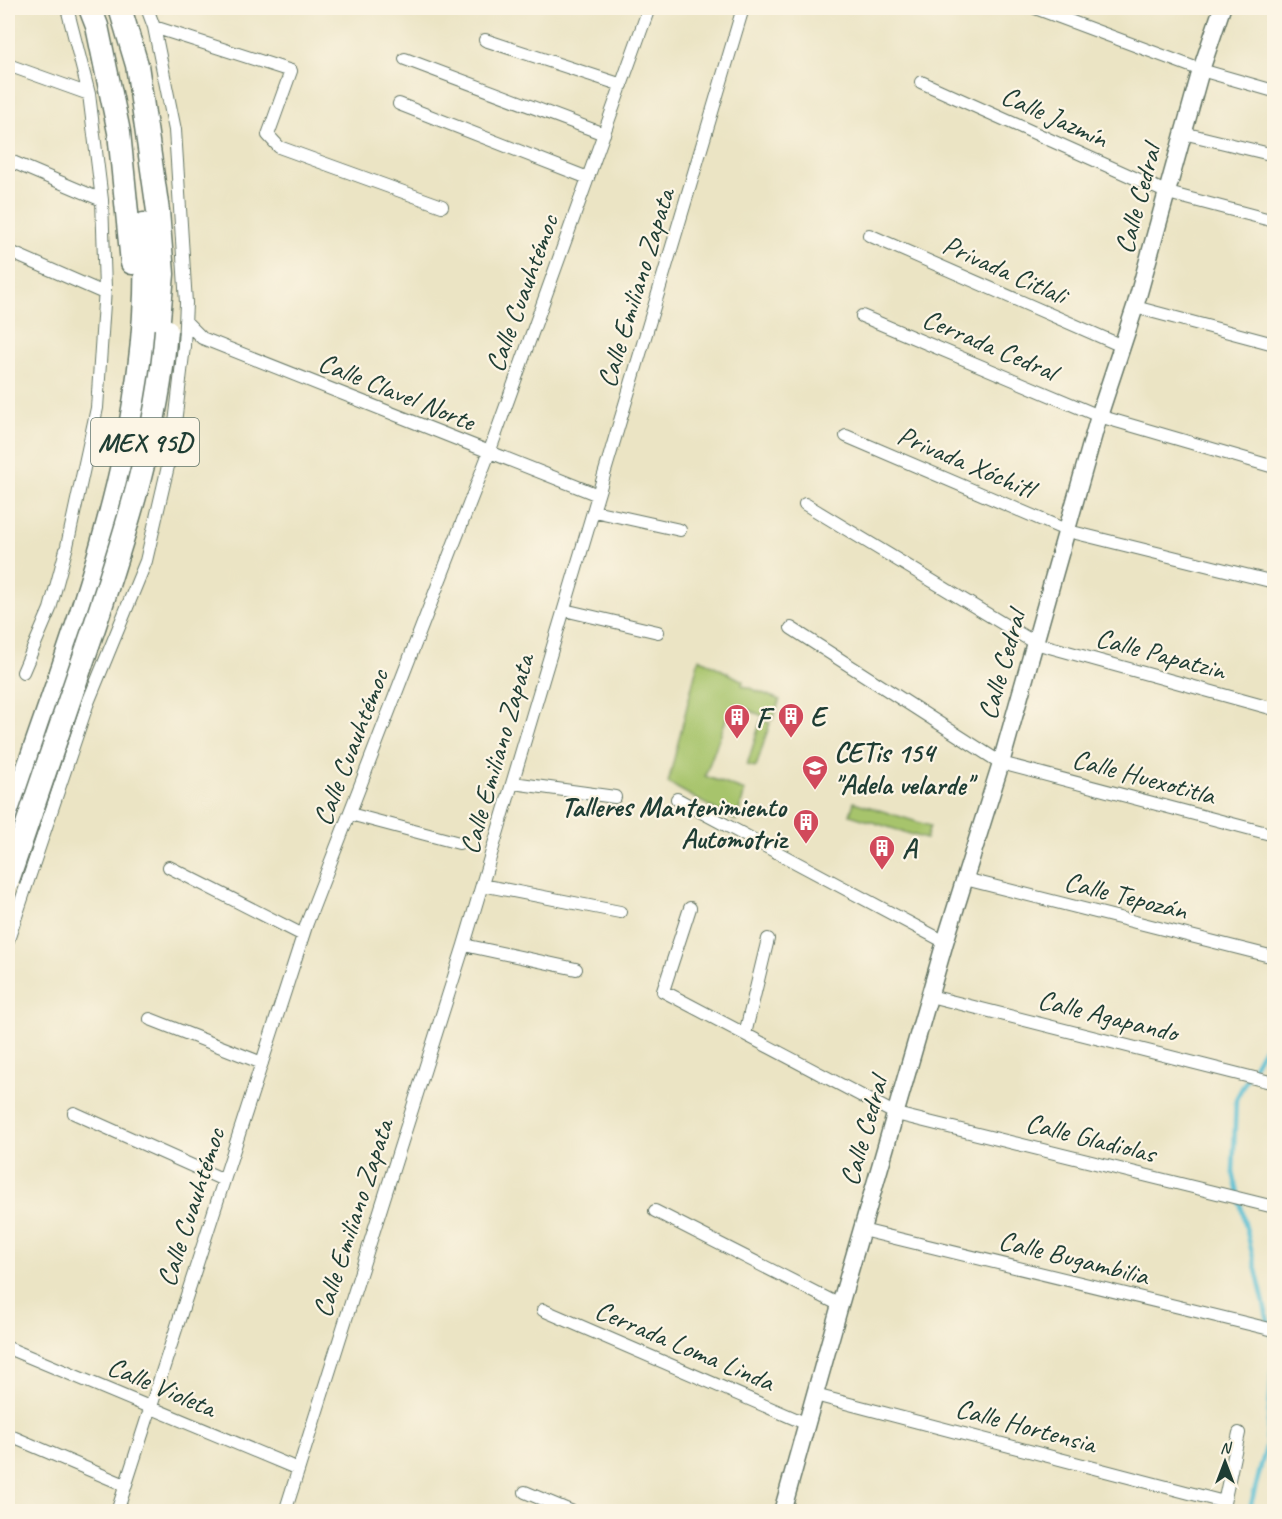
<svg xmlns="http://www.w3.org/2000/svg" width="1282" height="1519" viewBox="0 0 1282 1519" font-family="Caveat,sans-serif">
<rect width="100%" height="100%" fill="#fcf5e5"/>
<filter id="ink" filterUnits="userSpaceOnUse"><feTurbulence type="fractalNoise" baseFrequency=".0167" numOctaves="2"/><feDisplacementMap in="SourceGraphic" scale="12" xChannelSelector="R" yChannelSelector="G"/><feConvolveMatrix kernelMatrix="1 2 1 2 8 2 1 2 1" color-interpolation-filters="sRGB"/></filter>
<filter id="wash" filterUnits="userSpaceOnUse"><feTurbulence type="fractalNoise" baseFrequency=".008" numOctaves="4" result="noise"/><feDisplacementMap in="SourceGraphic" scale="24" xChannelSelector="R" yChannelSelector="G"/><feGaussianBlur stdDeviation="1.35" result="paint"/><feColorMatrix in="noise" values="0 0 0 0 0 0 0 0 0 0 0 0 0 0 0 0 0 1.4 0 .05"/><feComposite in="paint" operator="in"/></filter>
<g filter="url(#wash)">
<rect width="100%" height="100%" fill="#ebe4c4"/>
<path fill="#a7c46c" stroke="#638050" stroke-width="1.5" d="M 699,658 L 743,681 L 742,685 L 780,700 L 772,720 L 735,704 L 732,709 L 730,709 L 705,776 L 745,791 L 736,821 L 668,783 Z
M 761,720 L 770,723 L 756,767 L 747,765 Z
M 854,802 L 930,826 L 926,839 L 850,815 Z"/>
<g fill="none" stroke-linecap="round" stroke-linejoin="round">
<path stroke="#55bdd2" stroke-width="4.5" d="M 1249,1512 L 1266,1447 L 1274,1346 L 1233,1172 L 1236,1099 L 1274,1029"/>
</g>
</g>
<g filter="url(#ink)">
<g fill="none" stroke-linecap="round" stroke-linejoin="round">
<g stroke="#676" stroke-width="14">
<path id="minor" d="M 1035,8 L 1201,70 L 1274,91
M 154,27 L 291,71 L 268,135 L 279,147 L 442,206
M 485,40 L 622,85
M 405,59 L 604,134
M 8,65 L 89,94
M 921,82 L 1168,193 L 1274,221
M 399,104 L 588,178
M 1183,133 L 1274,155
M 8,160 L 102,200
M 869,235 L 1122,346
M 8,251 L 104,293
M 1135,307 L 1274,344
M 862,316 L 1099,416 L 1274,467
M 185,321 L 202,338 L 598,495
M 846,436 L 1068,531 L 1274,582
M 805,504 L 1035,643 L 1274,709
M 594,511 L 680,530
M 564,610 L 658,632
M 791,628 L 1001,763 L 1274,835
M 23,672 L 50,609 L 67,546 L 97,408 L 105,288 L 102,200 L 89,94 L 67,8
M 513,783 L 615,797
M 677,799 L 945,942
M 350,814 L 459,843
M 169,867 L 303,935
M 965,879 L 1274,957
M 482,885 L 620,912
M 690,908 L 663,991 L 896,1114 L 1274,1207
M 8,940 L 87,705 L 146,561 L 172,449 L 184,346 L 186,303 L 175,130 L 154,27 L 147,8
M 464,945 L 576,969
M 930,996 L 1274,1083
M 150,1019 L 262,1063
M 745,1034 L 768,939
M 74,1113 L 224,1180
M 655,1211 L 840,1305
M 862,1230 L 1274,1330
M 543,1310 L 807,1424
M 8,1348 L 298,1469
M 815,1395 L 1224,1502
M 8,1435 L 125,1485
M 525,1492 L 573,1512
M 117,1512 L 307,923 L 489,453 L 649,8
M 285,1512 L 464,945 L 743,8
M 1222,1512 L 1239,1433"/>
</g>
<g stroke="#676" stroke-width="19">
<path id="tertiary" d="M 782,1512 L 840,1305 L 945,942 L 1001,763 L 1099,416 L 1135,307 L 1201,70 L 1222,8"/>
</g>
<g stroke="#676" stroke-width="25">
<path id="motorway" d="M 90,8 L 97,26 L 119,132 L 132,263
M 120,8 L 137,65 L 158,211 L 163,274 L 156,352
M 8,826 C 73,632 158,433 144,224"/>
</g>
<use href="#minor" stroke="#fff" stroke-width="12"/>
<use href="#tertiary" stroke="#fff" stroke-width="16"/>
<use href="#motorway" stroke="#fff" stroke-width="22"/>
<g stroke="#676" stroke-width="25" stroke-linecap="butt">
<path id="motorway-bridge" d="M 8,880 C 37,795 66,710 95,625 C 127,528 158,432 166,330"/>
</g>
<use href="#motorway-bridge" stroke="#fff" stroke-width="22"/>
</g>
</g>
<defs>
<g id="building-pin" transform="scale(1.35)"><path d="M0 17L-7.5 6A9.5 9.5 0 1 1 7.5 6Z" fill="#d1495b" stroke="#fcf5e5"/><path d="M-4-6H4V6H1V3H-1V6H-4ZM-2.5-4.3h1.7v1.8h-1.7ZM.8-4.3h1.7v1.8H.8ZM-2.5-1h1.7V.8h-1.7ZM.8-1h1.7V.8H.8Z" fill="#fff"/></g>
<g id="university-pin" transform="scale(1.35)"><path d="M0 17L-7.5 6A9.5 9.5 0 1 1 7.5 6Z" fill="#d1495b" stroke="#fcf5e5"/><path d="M0-5L7-2L0 1L-7-2ZM-4 1L0 2.5L4 1V4Q0 6-4 4Z" fill="#fff"/></g>
</defs>
<g fill-rule="evenodd">
<use href="#building-pin" x="791" y="716"/>
<use href="#building-pin" x="737" y="717"/>
<use href="#university-pin" x="815" y="768"/>
<use href="#building-pin" x="806" y="822"/>
<use href="#building-pin" x="882" y="848"/>
</g>
<g text-anchor="middle" stroke-width="4.5" stroke-linejoin="round" paint-order="stroke">
<rect fill="#fcf5e5" stroke="#617469" stroke-width="1.5" x="91" y="418" width="108" height="48" rx="4.5"/>
<g font-size="27" font-weight="bold" fill="#1f3d34">
<text x="145" y="451">MEX 95D</text>
</g>
<g font-size="28" fill="#1f3d34" stroke="#fcf5e5">
<text transform="translate(1055 116) rotate(24)" y="10">Calle Jazmín</text>
<text transform="translate(1137 199) rotate(-75)" y="10">Calle Cedral</text>
<text transform="translate(1005 269) rotate(24)" y="10">Privada Citlali</text>
<text transform="translate(635 288) rotate(-73)" y="10">Calle Emiliano Zapata</text>
<text transform="translate(521 293) rotate(-70)" y="10">Calle Cuauhtémoc</text>
<text transform="translate(990 344) rotate(23)" y="10">Cerrada Cedral</text>
<text transform="translate(397 391) rotate(22)" y="10">Calle Clavel Norte</text>
<text transform="translate(966 461) rotate(23)" y="10">Privada Xóchitl</text>
<text transform="translate(1161 653) rotate(15)" y="10">Calle Papatzin</text>
<text transform="translate(1001 665) rotate(-74)" y="10">Calle Cedral</text>
<text transform="translate(350 747) rotate(-69)" y="10">Calle Cuauhtémoc</text>
<text transform="translate(496 754) rotate(-74)" y="10">Calle Emiliano Zapata</text>
<text transform="translate(1144 776) rotate(15)" y="10">Calle Huexotitla</text>
<text transform="translate(1126 895) rotate(14)" y="10">Calle Tepozán</text>
<text transform="translate(1108 1015) rotate(14)" y="10">Calle Agapando</text>
<text transform="translate(863 1131) rotate(-74)" y="10">Calle Cedral</text>
<text transform="translate(1091 1137) rotate(14)" y="10">Calle Gladiolas</text>
<text transform="translate(190 1207) rotate(-72)" y="10">Calle Cuauhtémoc</text>
<text transform="translate(352 1218) rotate(-72)" y="10">Calle Emiliano Zapata</text>
<text transform="translate(1074 1257) rotate(14)" y="10">Calle Bugambilia</text>
<text transform="translate(685 1345) rotate(23)" y="10">Cerrada Loma Linda</text>
<text transform="translate(162 1386) rotate(23)" y="10">Calle Violeta</text>
<text transform="translate(1026 1425) rotate(15)" y="10">Calle Hortensia</text>
</g>
<g font-size="28" font-weight="bold" fill="#1f3d34" stroke="#fcf5e5" text-anchor="start">
<text x="810" y="726">E</text>
<text x="756" y="727">F</text>
<text x="834" y="762">CETis 154<tspan x="834" dy="32">"Adela velarde"</tspan></text>
<text x="786" y="816" text-anchor="end">Talleres Mantenimiento<tspan x="786" dy="32">Automotriz</tspan></text>
<text x="902" y="858">A</text>
</g>
</g>
<rect width="1282" height="1519" fill="none" stroke="#fcf5e5" stroke-width="30"/>
<g transform="translate(1225 1462)" stroke="#fcf5e5" stroke-width="4.5" paint-order="stroke">
<path d="M0-4.5L10 22L0 15L-10 22Z" fill="#1f3d34"/>
<text y="-9" font-size="16" font-weight="bold" text-anchor="middle" fill="#1f3d34">N</text>
</g>
</svg>
